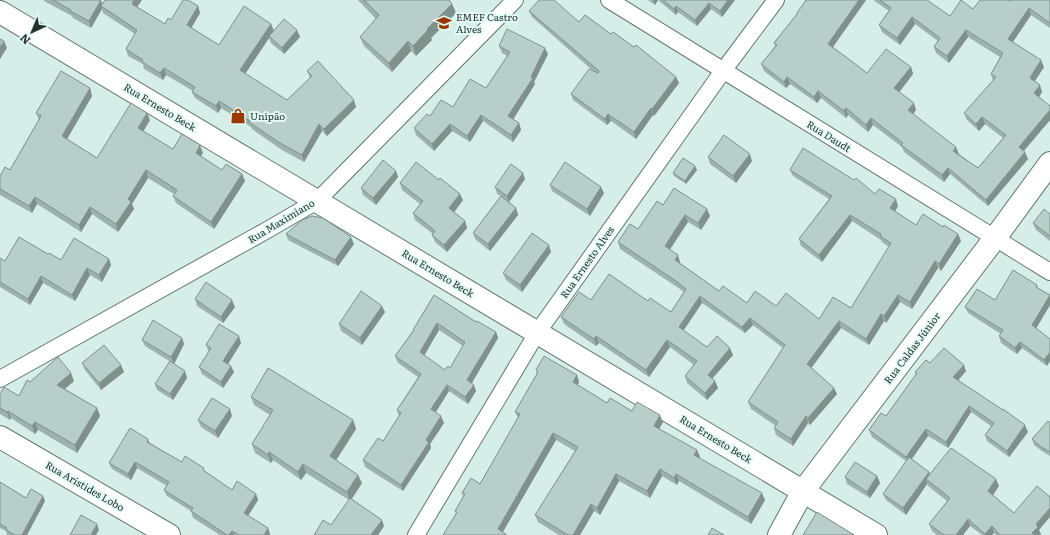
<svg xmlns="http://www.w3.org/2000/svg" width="1050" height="535" viewBox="0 0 1050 535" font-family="Literata,serif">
<rect width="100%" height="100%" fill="#d5eee7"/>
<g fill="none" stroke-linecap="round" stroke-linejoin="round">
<g stroke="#617771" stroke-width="18">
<path id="street" d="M 609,0 L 1050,272
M 0,379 L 269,229 L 317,201 L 515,0
M 416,535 L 537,333 L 723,71 L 776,0"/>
</g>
<g stroke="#617771" stroke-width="24">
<path id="secondary" d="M 0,12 L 876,535
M 0,437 L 169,535
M 779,535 L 803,491 L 995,238 L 1050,163"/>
</g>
<use href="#street" stroke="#fff" stroke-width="16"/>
<use href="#secondary" stroke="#fff" stroke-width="22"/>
</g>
<path fill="#9db2ac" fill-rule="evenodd" d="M 44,0 L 100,0 L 102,4 L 105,0 L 142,0 L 137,7 L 165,24 L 171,20 L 198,6 L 200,13 L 191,28 L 219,45 L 271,24 L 273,31 L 300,37 L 284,54 L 271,43 L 269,38 L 245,74 L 287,100 L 310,78 L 307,71 L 356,107 L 327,136 L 322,131 L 304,162 L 282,150 L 252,129 L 251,127 L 221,108 L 218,113 L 195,98 L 192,92 L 193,91 L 166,75 L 163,80 L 144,69 L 143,64 L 128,56 L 126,49 L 135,34 L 103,13 L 102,9 L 91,28 L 73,18 L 72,16 L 44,1 Z
M 358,0 L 449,0 L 452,4 L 456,13 L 431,38 L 432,40 L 416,56 L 411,51 L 392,72 L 364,46 L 360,37 L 376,19 Z
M 648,0 L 735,0 L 722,17 L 711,9 L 697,26 L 678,12 L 676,15 L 658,0 L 655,5 Z
M 806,0 L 866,0 L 833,47 L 867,73 L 911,67 L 913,74 L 899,92 L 916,110 L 913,114 L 959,154 L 978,168 L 1003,138 L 985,124 L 979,131 L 967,120 L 964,113 L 993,81 L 991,74 L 1000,57 L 968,37 L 949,63 L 936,53 L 934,47 L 938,41 L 915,24 L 900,45 L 882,32 L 879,25 L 889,11 L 873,0 L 917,0 L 950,16 L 973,9 L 1010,1 L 1050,0 L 1050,28 L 1031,15 L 1013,42 L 1044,67 L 1035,81 L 1042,92 L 1039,97 L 1050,106 L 1050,120 L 1024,151 L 1028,159 L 988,206 L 950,174 L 944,182 L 904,152 L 902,147 L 873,125 L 868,132 L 848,115 L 846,118 L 821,98 L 817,103 L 790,84 L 786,88 L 764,71 L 761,64 L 775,46 L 774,43 L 797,14 L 797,13 Z
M 529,11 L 579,22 L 611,34 L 634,47 L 676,77 L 679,83 L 654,116 L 653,115 L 636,139 L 611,121 L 607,125 L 573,100 L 571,94 L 592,70 L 532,17 Z
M 499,46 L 548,54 L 534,82 L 535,84 L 513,119 L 519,123 L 521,130 L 513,142 L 483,121 L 470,142 L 452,131 L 434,151 L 416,135 L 414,128 L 430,116 L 453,107 L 486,88 L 507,56 L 502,53 Z
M 90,88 L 92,96 L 67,139 L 97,158 L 150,120 L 143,131 L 173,149 L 203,153 L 201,156 L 222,170 L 242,174 L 245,181 L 214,229 L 176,203 L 173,196 L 174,194 L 148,178 L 132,204 L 134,209 L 118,232 L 92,214 L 81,232 L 37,204 L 32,213 L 0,195 L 0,176 L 10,170 L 39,120 L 36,113 Z
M 708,157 L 752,161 L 736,183 L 710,164 Z
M 697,170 L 686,184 L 674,176 L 673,173 Z
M 790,170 L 875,194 L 898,206 L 895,212 L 916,225 L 943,227 L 958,234 L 961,241 L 941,271 L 938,268 L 912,309 L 900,302 L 886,323 L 884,321 L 869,345 L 841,328 L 811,368 L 837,394 L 810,425 L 808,423 L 793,446 L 776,435 L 774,428 L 776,426 L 751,409 L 748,402 L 783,348 L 753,325 L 745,333 L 702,303 L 683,331 L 707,347 L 733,355 L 712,379 L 715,381 L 718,388 L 707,400 L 687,383 L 685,376 L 694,365 L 670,347 L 649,377 L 599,343 L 596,346 L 564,324 L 561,317 L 591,300 L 648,301 L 671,312 L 684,292 L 681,290 L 680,289 L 620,249 L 618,242 L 638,229 L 663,205 L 710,216 L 701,230 L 688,222 L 670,250 L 680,262 L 680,263 L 719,291 L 747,303 L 776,306 L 819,319 L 851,308 L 889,247 L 882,242 L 881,240 L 852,221 L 822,262 L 801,246 L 799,239 L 829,199 L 793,176 Z
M 396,171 L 398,177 L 376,205 L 363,195 L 361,188 Z
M 525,179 L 509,202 L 516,208 L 518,215 L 490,251 L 475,239 L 473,233 L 501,196 L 497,194 L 495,187 Z
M 400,183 L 463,200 L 454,212 L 465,221 L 467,228 L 447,252 L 435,242 L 432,235 L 433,234 L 415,220 L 413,213 L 420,204 L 402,190 Z
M 550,185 L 604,193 L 590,216 L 552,191 Z
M 1050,214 L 1050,241 L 1036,230 L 1033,223 Z
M 286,234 L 354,244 L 338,266 L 288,240 Z
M 551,252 L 522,292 L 506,280 L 503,273 Z
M 48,254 L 61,260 L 109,259 L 111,265 L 102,282 L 90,275 L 75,301 L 43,283 L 30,305 L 0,287 L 0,258 L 5,261 Z
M 1037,285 L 1038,288 L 1050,295 L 1050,305 L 1036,328 L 1047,366 L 1022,348 L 1017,354 L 1001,343 L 999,336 L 1001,334 L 968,313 L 965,307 L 995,300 Z
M 434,295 L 476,322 L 496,332 L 498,338 L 472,383 L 476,391 L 468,404 L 449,391 L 436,412 L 444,423 L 430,444 L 431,448 L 403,491 L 365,467 L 363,460 L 383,441 L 399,416 L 397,410 L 418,377 L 398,363 L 395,356 L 413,331 L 413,330 ZM 439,330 L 463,346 L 450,368 L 445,370 L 424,356 Z
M 195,299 L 235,307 L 223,323 L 197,306 Z
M 385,312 L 362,345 L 341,331 L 339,324 Z
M 182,338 L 184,344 L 174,364 L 145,346 L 142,340 Z
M 241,343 L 228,364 L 234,372 L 223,388 L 202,374 L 199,367 L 209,352 L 206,345 Z
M 82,363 L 124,372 L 101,390 L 85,370 Z
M 930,363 L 966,371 L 958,380 L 1028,432 L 1009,457 L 987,441 L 985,435 L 991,426 L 971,412 L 948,448 L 928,436 L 911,459 L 930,474 L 999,486 L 993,495 L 1014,513 L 1039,530 L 1041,534 L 1039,535 L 996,535 L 994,533 L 992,535 L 982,535 L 970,526 L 963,535 L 937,535 L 932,531 L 929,524 L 947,501 L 928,486 L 927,484 L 906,515 L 886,500 L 883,494 L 906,461 L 872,437 L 869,430 L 886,416 L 916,374 L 915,372 Z
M 536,370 L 577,375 L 579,382 L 578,385 L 607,403 L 632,411 L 663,422 L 659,429 L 697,450 L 700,457 L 699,458 L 765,500 L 751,524 L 679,481 L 677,485 L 662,476 L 650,498 L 619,481 L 600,515 L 594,511 L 580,535 L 559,535 L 538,522 L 535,515 L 575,451 L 556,440 L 503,532 L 456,513 L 455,511 L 463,496 L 462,493 L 480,484 L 518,418 L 515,412 L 537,374 Z
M 187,378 L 173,400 L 157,390 L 155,384 Z
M 74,381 L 65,389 L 97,408 L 100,416 L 77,453 L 38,430 L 35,434 L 11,418 L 10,420 L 0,414 L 0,394 L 19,396 L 30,382 Z
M 251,397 L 353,420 L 356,429 L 336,460 L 362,483 L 352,499 L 384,526 L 378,535 L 314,535 L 331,525 L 349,500 L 306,473 L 301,480 L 273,460 L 271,463 L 255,453 L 252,444 L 270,415 L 254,405 Z
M 232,416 L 218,438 L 201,427 L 198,420 Z
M 1050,423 L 1050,456 L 1042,451 L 1034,445 L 1032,439 Z
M 148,439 L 150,443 L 182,462 L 205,471 L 232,490 L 256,494 L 258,500 L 248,516 L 268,528 L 270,534 L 270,535 L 220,535 L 193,518 L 191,511 L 167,496 L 164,490 L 167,486 L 137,468 L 131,480 L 112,469 L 109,463 Z
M 877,476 L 880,483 L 870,498 L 847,484 L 845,477 Z
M 0,482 L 26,498 L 43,496 L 45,501 L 27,535 L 7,535 L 6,531 L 0,528 Z"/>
<path fill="#80918c" d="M 101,0 L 103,7 L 101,6 L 102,9 L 91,28 L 89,21 Z
M 134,0 L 142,0 L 134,11 L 132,4 Z
M 653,0 L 658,0 L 655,5 Z
M 728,0 L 735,0 L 722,17 L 720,11 Z
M 859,0 L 866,0 L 830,51 L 828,44 Z
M 709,3 L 711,9 L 697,26 L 695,20 Z
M 452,4 L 456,13 L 431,38 L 432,40 L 416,56 L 413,46 L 427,29 Z
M 198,6 L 200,13 L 189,32 L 187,25 Z
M 676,6 L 678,12 L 676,15 L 674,9 Z
M 1029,8 L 1031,15 L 1010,46 L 1008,39 Z
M 912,17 L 915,24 L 900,45 L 897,38 Z
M 271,24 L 274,31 L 269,36 L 269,38 L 243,77 L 240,70 Z
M 297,30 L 300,37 L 284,54 L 282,48 Z
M 966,30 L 968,37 L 949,63 L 947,56 Z
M 4,41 L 7,48 L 0,59 L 0,48 Z
M 408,41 L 411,51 L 392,72 L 389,63 Z
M 545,48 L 548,54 L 534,82 L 535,84 L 511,123 L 508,116 L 531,77 Z
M 1041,60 L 1044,67 L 1032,85 L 1030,78 Z
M 911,67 L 913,74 L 897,95 L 894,88 Z
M 164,68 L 166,75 L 163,80 L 160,73 Z
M 676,77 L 679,83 L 654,116 L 652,109 Z
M 787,77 L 790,84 L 786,88 L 784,82 Z
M 1040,85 L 1042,92 L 1037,100 L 1034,93 Z
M 90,88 L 92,96 L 64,144 L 62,136 Z
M 818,91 L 821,98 L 817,103 L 814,97 Z
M 354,100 L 356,107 L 327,136 L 324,129 Z
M 219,101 L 221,108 L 218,113 L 216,106 Z
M 914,103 L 916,110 L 911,117 L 908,110 Z
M 651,108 L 653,115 L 636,139 L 634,132 Z
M 846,108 L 848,115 L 846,118 L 844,111 Z
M 1050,110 L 1050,120 L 1021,154 L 1019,147 Z
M 147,113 L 150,120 L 141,135 L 138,128 Z
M 608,114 L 611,121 L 607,125 L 605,119 Z
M 481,115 L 483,121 L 470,142 L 467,136 Z
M 982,117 L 985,124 L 979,131 L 976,124 Z
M 871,118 L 873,125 L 868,132 L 866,125 Z
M 519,123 L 521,130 L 513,142 L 511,135 Z
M 319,124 L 322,131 L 304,162 L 302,155 Z
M 450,124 L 452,131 L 434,151 L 432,144 Z
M 200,145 L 203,153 L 198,160 L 196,153 Z
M 956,147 L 959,154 L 953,151 Z
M 1025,152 L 1028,159 L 988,206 L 986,200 Z
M 750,154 L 752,161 L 736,183 L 733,176 Z
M 695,166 L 697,170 L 686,184 L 685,181 Z
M 948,168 L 950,174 L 944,182 L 942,175 Z
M 146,170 L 148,178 L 132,204 L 134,209 L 118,232 L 116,224 L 128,199 Z
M 396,171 L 398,177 L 376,205 L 373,198 Z
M 523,173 L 525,179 L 509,202 L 507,196 Z
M 242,174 L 245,181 L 214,229 L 211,222 Z
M 601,187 L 604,193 L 590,216 L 587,209 Z
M 460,194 L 463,200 L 452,215 L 449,208 Z
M 35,197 L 37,204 L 32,213 L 29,206 Z
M 896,199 L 898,206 L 892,215 L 890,208 Z
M 90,207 L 92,214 L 81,232 L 79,225 Z
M 516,208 L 518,215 L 490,251 L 488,244 Z
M 707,209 L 710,216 L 701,230 L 698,223 Z
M 685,215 L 688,222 L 667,253 L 665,246 Z
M 850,215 L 852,221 L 822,262 L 819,255 Z
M 465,221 L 467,228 L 447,252 L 444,245 Z
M 958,234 L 961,241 L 941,271 L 939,264 Z
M 351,237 L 354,244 L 338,266 L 335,260 Z
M 549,245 L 551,252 L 522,292 L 520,285 Z
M 678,255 L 680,262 L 677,266 L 675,260 Z
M 109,259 L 111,265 L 102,282 L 99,275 Z
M 935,261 L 938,268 L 912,309 L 910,302 Z
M 87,268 L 90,275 L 75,301 L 72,295 Z
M 41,276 L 43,283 L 30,305 L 28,299 Z
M 898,295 L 900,302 L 886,323 L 884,316 Z
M 1050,295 L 1050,305 L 1034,332 L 1032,325 Z
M 700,296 L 702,303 L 681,334 L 679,327 Z
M 232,300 L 235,307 L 223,323 L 221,317 Z
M 382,306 L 385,312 L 362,345 L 360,338 Z
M 881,314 L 884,321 L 869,345 L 866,339 Z
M 750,318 L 753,325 L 745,333 L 742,327 Z
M 839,321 L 841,328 L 809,371 L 807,364 Z
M 437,323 L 439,330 L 422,359 L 420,352 Z
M 496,332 L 498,338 L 470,386 L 467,380 Z
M 239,336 L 241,343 L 226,367 L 223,361 Z
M 596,336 L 599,343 L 596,346 L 594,339 Z
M 182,338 L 184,344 L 174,364 L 171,357 Z
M 667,340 L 670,347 L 649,377 L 646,370 Z
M 1020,342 L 1022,348 L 1017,354 L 1015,348 Z
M 730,348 L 733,355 L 710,381 L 708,375 Z
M 1050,352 L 1050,361 L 1047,366 L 1044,360 Z
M 121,365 L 124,372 L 101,390 L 99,383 Z
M 964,365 L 966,371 L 956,383 L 953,377 Z
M 231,366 L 234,372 L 223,388 L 221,382 Z
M 185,371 L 187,378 L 173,400 L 170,394 Z
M 71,373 L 74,381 L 60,393 L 57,385 Z
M 577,375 L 579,382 L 575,389 L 573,382 Z
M 715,381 L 718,388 L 707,400 L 705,393 Z
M 447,385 L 449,391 L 433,416 L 431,409 Z
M 474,385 L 476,391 L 468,404 L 465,397 Z
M 834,388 L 837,394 L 810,425 L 808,418 Z
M 969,406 L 971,412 L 948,448 L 946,442 Z
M 97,408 L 100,416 L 77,453 L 75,445 Z
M 230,409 L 232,416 L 218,438 L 215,431 Z
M 8,411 L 11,418 L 10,420 L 7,412 Z
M 660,415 L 663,422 L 657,433 L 654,426 Z
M 441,416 L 444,423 L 430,444 L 431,448 L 403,491 L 401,485 L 426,440 Z
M 806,416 L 808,423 L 793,446 L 791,439 Z
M 353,420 L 356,429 L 333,465 L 330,456 Z
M 35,422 L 38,430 L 35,434 L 32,426 Z
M 1025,425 L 1028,432 L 1009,457 L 1007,451 Z
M 926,429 L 928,436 L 909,463 L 906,457 Z
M 553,433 L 556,440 L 501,535 L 498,529 Z
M 697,450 L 700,457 L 696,462 L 694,455 Z
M 269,452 L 273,460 L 271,463 L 268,455 Z
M 135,462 L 137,468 L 131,480 L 128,474 Z
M 303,464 L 306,473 L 301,480 L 298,472 Z
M 660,469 L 662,476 L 650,498 L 647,491 Z
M 929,472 L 931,478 L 926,479 L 927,484 L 906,515 L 903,508 Z
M 616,474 L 619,481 L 600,515 L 597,508 Z
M 676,474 L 679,481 L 677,485 L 674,478 Z
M 358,475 L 362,483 L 350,501 L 347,492 Z
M 877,476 L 880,483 L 870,498 L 867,492 Z
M 996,479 L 999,486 L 991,498 L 988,491 Z
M 762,493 L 765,500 L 751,524 L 748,517 Z
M 256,494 L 258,500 L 246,519 L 244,513 Z
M 43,496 L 45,501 L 27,535 L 22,535 Z
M 591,504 L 594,511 L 580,535 L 573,535 Z
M 1050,508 L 1050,517 L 1039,530 L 1041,534 L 1039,535 L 1033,535 L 1032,533 L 1036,524 Z
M 968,519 L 970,526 L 963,535 L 956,535 Z
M 382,520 L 384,526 L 378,535 L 371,535 Z
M 97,524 L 99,530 L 96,535 L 91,535 Z
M 992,526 L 994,533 L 992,535 L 986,535 L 985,534 Z
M 268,528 L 270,534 L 270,535 L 264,535 Z
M 232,531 L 234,535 L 229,535 Z"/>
<path fill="#b7cfc8" stroke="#80918c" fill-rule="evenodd" d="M 53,0 L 101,0 L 89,21 L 70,11 L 71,10 Z
M 105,0 L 134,0 L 132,4 L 165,24 L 168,18 L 171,20 L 183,0 L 188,0 L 198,6 L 187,25 L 219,45 L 244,6 L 271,24 L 240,70 L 287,100 L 312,76 L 307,71 L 318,61 L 354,100 L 324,129 L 319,124 L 302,155 L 280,143 L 249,122 L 250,121 L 219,101 L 216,106 L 192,92 L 195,87 L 164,68 L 160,73 L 142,62 L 143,60 L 126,49 L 137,30 L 101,6 Z
M 364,0 L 449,0 L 452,4 L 427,29 L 428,30 L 413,46 L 408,41 L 389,63 L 360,37 L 379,15 Z
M 539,0 L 554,0 L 579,22 L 585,15 L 611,34 L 613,32 L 634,47 L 636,45 L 676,77 L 652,109 L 651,108 L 634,132 L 608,114 L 605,119 L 571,94 L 589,69 L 598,73 L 599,71 L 529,11 Z
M 663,0 L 728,0 L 720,11 L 709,3 L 695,20 L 676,6 L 674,9 Z
M 806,0 L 859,0 L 828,44 L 850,60 L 867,73 L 886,49 L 911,67 L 894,88 L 914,103 L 908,110 L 956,147 L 953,151 L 978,168 L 1006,135 L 982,117 L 976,124 L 964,113 L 996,77 L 991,74 L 1003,53 L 966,30 L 947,56 L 934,47 L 940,38 L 912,17 L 897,38 L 879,25 L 891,8 L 880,0 L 927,0 L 950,16 L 961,0 L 973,9 L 980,0 L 1008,0 L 1010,1 L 1010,0 L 1050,0 L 1050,23 L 1029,8 L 1008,39 L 1041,60 L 1030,78 L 1040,85 L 1034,93 L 1050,106 L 1050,110 L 1019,147 L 1025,152 L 986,200 L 948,168 L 942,175 L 901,145 L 903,143 L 871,118 L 866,125 L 846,108 L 844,111 L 818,91 L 814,97 L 787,77 L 784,82 L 761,64 L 777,45 L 774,43 L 797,14 L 797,13 Z
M 284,19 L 297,30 L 282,48 L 269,36 Z
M 507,29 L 545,48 L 531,77 L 533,78 L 508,116 L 519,123 L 511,135 L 481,115 L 467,136 L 450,124 L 432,144 L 414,128 L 427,114 L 430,116 L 441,100 L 453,107 L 470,79 L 486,88 L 510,52 L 499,46 Z
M 0,39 L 4,41 L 0,48 Z
M 61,71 L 90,88 L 62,136 L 97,158 L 131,103 L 147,113 L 138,128 L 173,149 L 182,134 L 200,145 L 196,153 L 222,170 L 226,164 L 242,174 L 211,222 L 173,196 L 177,190 L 146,170 L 128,199 L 131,202 L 116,224 L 90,207 L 79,225 L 35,197 L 29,206 L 0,189 L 0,176 L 5,167 L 10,170 L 41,116 L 36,113 Z
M 724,135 L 750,154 L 733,176 L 708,157 Z
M 803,148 L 854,180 L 856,178 L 875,194 L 879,189 L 896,199 L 890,208 L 916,225 L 923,214 L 943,227 L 944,225 L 958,234 L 939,264 L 935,261 L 910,302 L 898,295 L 884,316 L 881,314 L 866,339 L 839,321 L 807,364 L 834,388 L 808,418 L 806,416 L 791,439 L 774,428 L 778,422 L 748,402 L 785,345 L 750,318 L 742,327 L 700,296 L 679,327 L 707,347 L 717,336 L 730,348 L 708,375 L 715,381 L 705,393 L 685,376 L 697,361 L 667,340 L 646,370 L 596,336 L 594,339 L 561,317 L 579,292 L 591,300 L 609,274 L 648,301 L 650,298 L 671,312 L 686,289 L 678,283 L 679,283 L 618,242 L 630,224 L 638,229 L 657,201 L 663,205 L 674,188 L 707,209 L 698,223 L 685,215 L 665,246 L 678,255 L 675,260 L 719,291 L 723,286 L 747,303 L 755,291 L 776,306 L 786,293 L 819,319 L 833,297 L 851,308 L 891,243 L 880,236 L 881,234 L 850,215 L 819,255 L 799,239 L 832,196 L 790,170 Z
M 683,158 L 695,166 L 685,181 L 673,173 Z
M 383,160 L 396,171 L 373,198 L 361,188 Z
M 416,162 L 439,180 L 440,178 L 460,194 L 449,208 L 465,221 L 444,245 L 432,235 L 435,231 L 413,213 L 423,201 L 400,183 Z
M 565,162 L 601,187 L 587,209 L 550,185 Z
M 511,164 L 523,173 L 507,196 L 495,187 Z
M 501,196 L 516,208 L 488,244 L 473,233 Z
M 1044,209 L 1050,214 L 1050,236 L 1033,223 Z
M 312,216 L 323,218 L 351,237 L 335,260 L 286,234 L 302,220 Z
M 532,233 L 549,245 L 520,285 L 503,273 Z
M 19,237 L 48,254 L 49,253 L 61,260 L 74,238 L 109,259 L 99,275 L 87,268 L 72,295 L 41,276 L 28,299 L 0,282 L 0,258 L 5,261 Z
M 1013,270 L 1037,285 L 1036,287 L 1050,295 L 1032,325 L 1050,339 L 1050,352 L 1044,360 L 1020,342 L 1015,348 L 999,336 L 1003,330 L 965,307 L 977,289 L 995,300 Z
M 206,282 L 232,300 L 221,317 L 195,299 Z
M 361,291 L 382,306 L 360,338 L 339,324 Z
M 434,295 L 476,322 L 477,321 L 496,332 L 467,380 L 474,385 L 465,397 L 447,385 L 431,409 L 441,416 L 426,440 L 429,442 L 401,485 L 363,460 L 378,438 L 383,441 L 401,413 L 397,410 L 421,374 L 395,356 L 414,330 L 413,330 ZM 437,323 L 465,342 L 450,368 L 448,366 L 445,370 L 420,352 Z
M 153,320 L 182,338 L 171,357 L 142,340 Z
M 219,324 L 239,336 L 223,361 L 231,366 L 221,382 L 199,367 L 211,348 L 206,345 Z
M 104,345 L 121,365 L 99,383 L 82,363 Z
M 944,348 L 964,365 L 953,377 L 1003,410 L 1003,409 L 1025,425 L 1007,451 L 985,435 L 994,423 L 969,406 L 946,442 L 926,429 L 906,457 L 869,430 L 881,413 L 886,416 L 917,373 L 915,372 L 926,360 L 930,363 Z
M 544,356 L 577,375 L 573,382 L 607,403 L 610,398 L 632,411 L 637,402 L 660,415 L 654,426 L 697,450 L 694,455 L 762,493 L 748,517 L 676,474 L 674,478 L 660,469 L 647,491 L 616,474 L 597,508 L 591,504 L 573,535 L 568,535 L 535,515 L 578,447 L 553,433 L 498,529 L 507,535 L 443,535 L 457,512 L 455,511 L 465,494 L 462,493 L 471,478 L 480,484 L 520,414 L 515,412 L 538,372 L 536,370 Z
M 58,357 L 71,373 L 57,385 L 97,408 L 75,445 L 35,422 L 32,426 L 8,411 L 7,412 L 0,408 L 0,394 L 4,387 L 19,396 L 27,380 L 30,382 Z
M 170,361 L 185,371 L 170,394 L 155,384 Z
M 268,368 L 353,420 L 330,456 L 358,475 L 347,492 L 303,464 L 298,472 L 269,452 L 268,455 L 252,444 L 273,410 L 251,397 Z
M 212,398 L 230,409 L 215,431 L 198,420 Z
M 1048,421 L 1050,423 L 1050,452 L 1040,446 L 1032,439 Z
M 130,428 L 148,439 L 147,442 L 182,462 L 185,456 L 204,468 L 203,470 L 232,490 L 237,481 L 256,494 L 244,513 L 268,528 L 264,535 L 239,535 L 232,531 L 229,535 L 227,535 L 191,511 L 193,508 L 164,490 L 169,482 L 135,462 L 128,474 L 109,463 Z
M 951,448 L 996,479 L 988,491 L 1014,513 L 1037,486 L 1050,497 L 1050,508 L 1036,524 L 1038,527 L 1032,533 L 1036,535 L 1000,535 L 992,526 L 985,534 L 968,519 L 956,535 L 944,535 L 929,524 L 950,498 L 926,479 Z
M 909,457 L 929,472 L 903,508 L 883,494 Z
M 855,462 L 877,476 L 867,492 L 845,477 Z
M 0,482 L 26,498 L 31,489 L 43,496 L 22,535 L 15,535 L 6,530 L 7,528 L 0,524 Z
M 350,498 L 382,520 L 371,535 L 314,535 L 323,520 L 331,525 Z
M 817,512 L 854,535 L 803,535 Z
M 81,515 L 97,524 L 91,535 L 70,535 Z
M 712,528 L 724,535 L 708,535 Z"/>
<defs>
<g id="school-bare" transform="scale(1.2)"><path d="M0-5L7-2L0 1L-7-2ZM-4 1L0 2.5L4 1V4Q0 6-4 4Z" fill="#9b3700" stroke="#e2fbf4" stroke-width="2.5" paint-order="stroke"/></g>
<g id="shop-bare" transform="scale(1.2)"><path d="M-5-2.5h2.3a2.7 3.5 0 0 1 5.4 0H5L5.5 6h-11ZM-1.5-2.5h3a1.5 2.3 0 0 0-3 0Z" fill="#9b3700" stroke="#e2fbf4" stroke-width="2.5" paint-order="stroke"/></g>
</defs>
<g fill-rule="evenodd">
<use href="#school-bare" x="444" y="23"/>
<use href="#shop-bare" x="238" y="116"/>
</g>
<g text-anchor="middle" stroke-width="4" stroke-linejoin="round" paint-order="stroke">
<g font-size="10" fill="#28322f" stroke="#e2fbf4" text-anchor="start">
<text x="456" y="21">EMEF Castro<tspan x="456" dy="12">Alves</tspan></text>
<text x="250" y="120">Unipão</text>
</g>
<g font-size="10" fill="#28322f" stroke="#e2fbf4">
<text transform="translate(160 107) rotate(31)" y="4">Rua Ernesto Beck</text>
<text transform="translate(829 136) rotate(32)" y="4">Rua Daudt</text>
<text transform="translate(281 221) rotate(-31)" y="4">Rua Maximiano</text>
<text transform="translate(587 262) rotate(-55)" y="4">Rua Ernesto Alves</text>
<text transform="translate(438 273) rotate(31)" y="4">Rua Ernesto Beck</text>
<text transform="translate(912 348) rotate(-53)" y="4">Rua Caldas Júnior</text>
<text transform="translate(716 439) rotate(31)" y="4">Rua Ernesto Beck</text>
<text transform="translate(85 486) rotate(30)" y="4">Rua Aristides Lobo</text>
</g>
</g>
<g transform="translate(32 32) rotate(224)" stroke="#e2fbf4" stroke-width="3" paint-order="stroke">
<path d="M0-3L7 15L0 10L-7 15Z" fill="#28322f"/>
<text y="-6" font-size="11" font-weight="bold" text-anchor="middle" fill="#28322f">N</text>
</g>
</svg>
